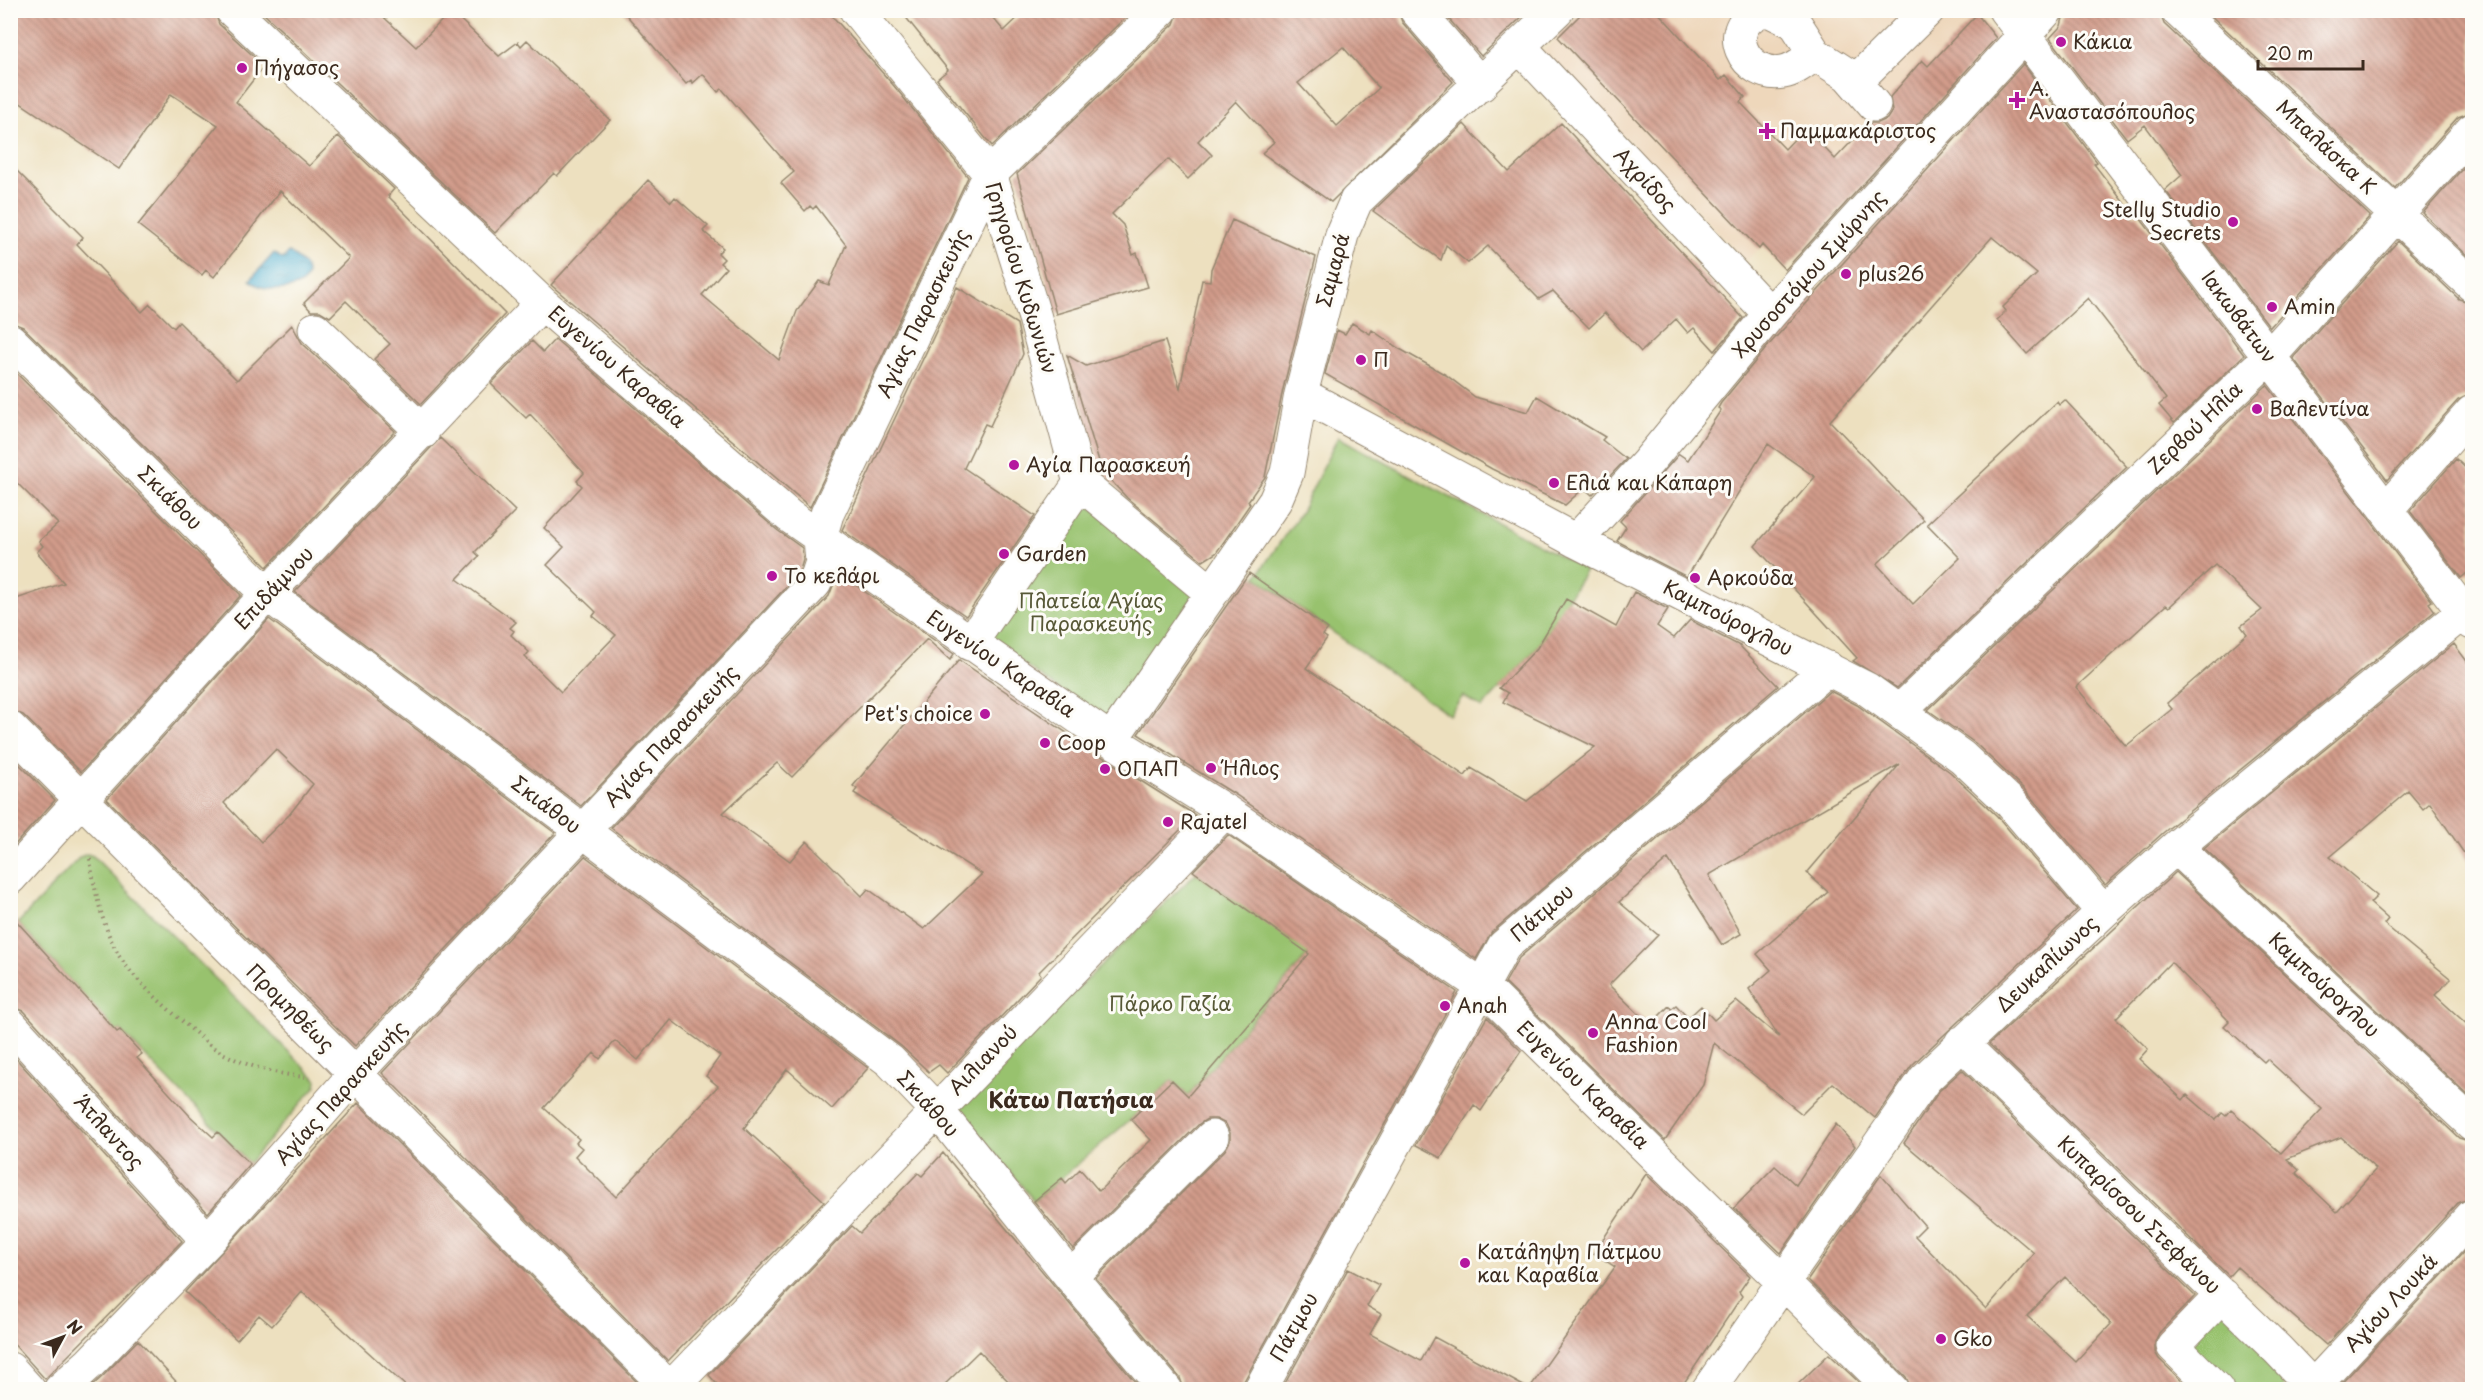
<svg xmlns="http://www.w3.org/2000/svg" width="2483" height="1400" viewBox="0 0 2483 1400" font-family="'Playpen Sans',sans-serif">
<defs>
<pattern id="water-ripples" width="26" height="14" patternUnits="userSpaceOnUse" patternTransform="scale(1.5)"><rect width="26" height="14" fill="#4fadce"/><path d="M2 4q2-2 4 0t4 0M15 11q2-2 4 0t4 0" fill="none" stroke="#438da7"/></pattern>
<pattern id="building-back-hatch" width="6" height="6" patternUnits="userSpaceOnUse" patternTransform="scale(1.5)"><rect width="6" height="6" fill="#d19b8a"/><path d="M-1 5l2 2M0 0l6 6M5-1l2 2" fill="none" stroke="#ab7f70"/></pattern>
</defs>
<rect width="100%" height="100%" fill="#fdfcf7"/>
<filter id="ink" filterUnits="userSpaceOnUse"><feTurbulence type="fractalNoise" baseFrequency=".0167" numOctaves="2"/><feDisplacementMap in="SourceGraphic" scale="12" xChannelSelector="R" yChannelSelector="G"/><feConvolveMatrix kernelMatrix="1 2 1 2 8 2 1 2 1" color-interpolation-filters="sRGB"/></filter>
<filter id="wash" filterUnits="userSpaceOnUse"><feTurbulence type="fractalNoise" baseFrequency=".008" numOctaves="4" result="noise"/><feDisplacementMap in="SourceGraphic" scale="24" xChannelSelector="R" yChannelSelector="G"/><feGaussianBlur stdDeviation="1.35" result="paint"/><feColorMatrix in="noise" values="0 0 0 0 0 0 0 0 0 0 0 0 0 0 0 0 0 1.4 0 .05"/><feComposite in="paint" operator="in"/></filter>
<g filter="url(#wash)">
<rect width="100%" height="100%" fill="#ede0bf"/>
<path fill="#eed7bb" d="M 1585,10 L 1974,11 L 1997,40 L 1858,192 L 1855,188 L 1782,267 L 1762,246 L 1746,261 L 1542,52 Z
M 1825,1358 L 1856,1389 L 1783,1390 L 1803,1370 L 1808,1375 Z"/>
<path fill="#98c26e" stroke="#6a7646" stroke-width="1.5" d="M 1338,437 L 1586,570 L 1537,648 L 1482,708 L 1463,696 L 1449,715 L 1256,577 L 1301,512 Z
M 1079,497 L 1196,593 L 1105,723 L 984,635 Z
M 87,854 L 93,856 L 317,1080 L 316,1086 L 249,1163 L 120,1030 L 117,1032 L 18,923 L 80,857 Z
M 1196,873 L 1309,953 L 1188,1096 L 1172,1080 L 1131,1119 L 1034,1201 L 957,1106 Z
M 2224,1304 L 2296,1374 L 2281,1389 L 2221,1389 L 2180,1350 Z"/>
<path fill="url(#water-ripples)" stroke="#456c76" stroke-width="1.5" d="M 289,252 C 294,256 300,260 304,265 C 320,289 268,298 250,280 L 274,253 L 283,259 Z"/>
<g id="blocks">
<path fill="url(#building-back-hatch)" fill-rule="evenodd" d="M 10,10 L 214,10 L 219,24 L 264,66 L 236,102 L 309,166 L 338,136 L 394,189 L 388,196 L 505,314 L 421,404 L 374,359 L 390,344 L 346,301 L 330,317 L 320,311 L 311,311 L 304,303 L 349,258 L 280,191 L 214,277 L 206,270 L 202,275 L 138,225 L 218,125 L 171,94 L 119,169 L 10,96 Z
M 260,10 L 376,10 L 416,47 L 451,11 L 499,56 L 518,42 L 521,46 L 527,40 L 610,120 L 557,176 L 554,173 L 495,233 Z
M 622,10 L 827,10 L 894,86 L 968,177 L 810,507 L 551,285 L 648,180 L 671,202 L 675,197 L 708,226 L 703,231 L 723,248 L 718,253 L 724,259 L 720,263 L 726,268 L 702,295 L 779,360 L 797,311 L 819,281 L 829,285 L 846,245 L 816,206 L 813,209 L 810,206 L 805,211 L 781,183 L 794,172 L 722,89 L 718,92 L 703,74 L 693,83 L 691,80 L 686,84 Z
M 900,10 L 986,10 L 1004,31 L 1026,10 L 1133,10 L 992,146 L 937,79 L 948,70 Z
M 1179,10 L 1398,10 L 1402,22 L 1453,82 L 1331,202 L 1262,153 L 1274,142 L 1236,101 L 1198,141 L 1212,155 L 1188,179 L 1168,159 L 1112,214 L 1123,225 L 1133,255 L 1137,253 L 1148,287 L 1056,314 L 1017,174 L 1174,24 ZM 1343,47 L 1379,88 L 1337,126 L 1298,83 Z
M 1441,10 L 1529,10 L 1481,56 Z
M 1585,10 L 1656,10 L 1720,80 L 1726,75 L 1745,97 L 1740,102 L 1785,149 L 1802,131 L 1809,138 L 1812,135 L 1835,159 L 1869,123 L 1878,123 L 1887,119 L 1892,111 L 1890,97 L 1922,60 L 1928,66 L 1977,14 L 1996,38 L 1785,270 L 1762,245 L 1759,249 L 1558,37 Z
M 2065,10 L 2159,10 L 2164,24 L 2370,216 L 2270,327 L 2165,190 L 2182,175 L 2145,125 L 2127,139 L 2050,38 L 2061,26 Z
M 2205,10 L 2472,10 L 2472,112 L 2458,117 L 2395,188 Z
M 2023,64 L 2097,162 L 2094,164 L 2134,216 L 2137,214 L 2244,355 L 2174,423 L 2159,405 L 2166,399 L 2088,298 L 2027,354 L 1997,320 L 2006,311 L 2003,307 L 2037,274 L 1992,237 L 1830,421 L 1924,520 L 1877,564 L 1913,604 L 1960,558 L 1927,524 L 2057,402 L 2059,405 L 2065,400 L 2127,467 L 1897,688 L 1853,661 L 1857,658 L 1755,546 L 1815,477 L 1768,444 L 1687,577 L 1617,541 L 1626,527 L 1620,521 L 1679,454 L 1688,460 L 1721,410 L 1718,408 L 1721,403 L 1768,346 Z
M 1561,123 L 1743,318 L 1715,351 L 1694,328 L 1688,333 L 1676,319 L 1641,352 L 1605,313 L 1589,328 L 1553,291 L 1539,299 L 1488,246 L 1468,263 L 1446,245 L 1441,260 L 1373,211 L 1464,124 L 1509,172 Z
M 2472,158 L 2472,260 L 2423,213 Z
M 10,164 L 83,237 L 77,244 L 142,312 L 150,304 L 174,328 L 179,322 L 237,380 L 292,325 L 302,343 L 395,431 L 267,567 L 23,327 L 10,322 Z
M 1232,220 L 1316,257 L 1283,389 L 1265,477 L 1248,501 L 1250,504 L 1216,553 L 1203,561 L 1127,498 L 1102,471 L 1067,355 L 1086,366 L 1165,341 L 1180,388 L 1202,280 L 1210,281 L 1211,269 Z
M 2398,241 L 2459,299 L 2472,303 L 2472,394 L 2458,400 L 2387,480 L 2293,358 Z
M 957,287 L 1017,324 L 1023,354 L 990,426 L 985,424 L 964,468 L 1035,516 L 966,616 L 842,530 Z
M 1352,323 L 1370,334 L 1372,330 L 1398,348 L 1446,375 L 1475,397 L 1528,412 L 1537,396 L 1605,437 L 1602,440 L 1626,459 L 1592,495 L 1584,488 L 1565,505 L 1492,469 L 1325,374 L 1337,330 L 1345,334 Z
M 555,339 L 777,530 L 802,548 L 803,560 L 799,573 L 581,806 L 295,592 L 440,438 L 515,511 L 475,552 L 479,556 L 457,579 L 516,622 L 510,628 L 514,631 L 511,635 L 529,652 L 525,657 L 561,692 L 616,635 L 593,616 L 596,612 L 592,608 L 547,565 L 564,547 L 544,528 L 582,486 L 577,481 L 584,473 L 530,414 L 526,418 L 491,384 L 532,341 L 543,352 Z
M 10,367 L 241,595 L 81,772 L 23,715 L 10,710 L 10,601 L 64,583 L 37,552 L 43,546 L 39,541 L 58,524 L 10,476 Z
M 2267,385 L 2432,601 L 2429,603 L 2435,611 L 2164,832 L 2105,885 L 2024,789 L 1975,743 L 1928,710 ZM 2215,565 L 2262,610 L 2241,626 L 2247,634 L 2167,703 L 2172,709 L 2126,746 L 2076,687 L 2166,605 L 2169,607 Z
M 2456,459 L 2472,474 L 2472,569 L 2461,578 L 2410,511 Z
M 838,573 L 954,654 L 950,660 L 927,639 L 792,777 L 777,763 L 723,813 L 790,861 L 807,841 L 862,896 L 868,889 L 924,929 L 982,874 L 854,793 L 857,789 L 853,786 L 959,660 L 1101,756 L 1195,815 L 1039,972 L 1041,975 L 947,1073 L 939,1065 L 929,1072 L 901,1046 L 611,828 L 829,596 Z
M 1249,573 L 1328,629 L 1323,635 L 1327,638 L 1306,668 L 1465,776 L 1471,768 L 1527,801 L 1595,747 L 1503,702 L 1508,693 L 1499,688 L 1537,648 L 1566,599 L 1616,627 L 1634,592 L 1668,609 L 1657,626 L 1674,638 L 1690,620 L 1740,646 L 1778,686 L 1492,932 L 1476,959 L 1236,795 L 1138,734 Z
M 269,619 L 555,833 L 355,1046 L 107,799 ZM 276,749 L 313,784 L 289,815 L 261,842 L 224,803 Z
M 2454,644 L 2472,668 L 2472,865 L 2430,803 L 2423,809 L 2408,791 L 2330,857 L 2377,896 L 2370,903 L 2388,919 L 2384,924 L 2451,979 L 2435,995 L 2472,1029 L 2472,1099 L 2204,848 Z
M 1830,691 L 1857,705 L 1950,772 L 1997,816 L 2077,910 L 1912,1065 L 1875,1118 L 1833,1083 L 1802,1114 L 1714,1043 L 1703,1085 L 1665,1140 L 1505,983 L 1519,958 ZM 1900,764 L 1807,873 L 1828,892 L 1757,954 L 1771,970 L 1749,989 L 1779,1037 L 1736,1001 L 1714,1020 L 1701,1006 L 1688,1018 L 1676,1005 L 1671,1009 L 1669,1006 L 1650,1025 L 1609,985 L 1658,935 L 1619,902 L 1668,859 L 1722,945 L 1741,934 L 1709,875 Z
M 10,755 L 55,800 L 10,850 Z
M 1228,835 L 1457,992 L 1244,1381 L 1241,1389 L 1184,1389 L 1180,1378 L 1096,1278 L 1225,1150 L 1230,1141 L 1230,1133 L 1226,1124 L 1216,1119 L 1207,1119 L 1199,1124 L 1073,1249 L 1034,1201 L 1062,1178 L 1066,1183 L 1080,1169 L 1099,1191 L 1151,1140 L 1131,1119 L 1172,1080 L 1188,1096 L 1309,954 L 1193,871 Z
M 585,856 L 868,1068 L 832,1109 L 787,1069 L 744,1128 L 824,1201 L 668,1361 L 382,1073 ZM 671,1020 L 720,1056 L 706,1076 L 718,1086 L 616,1197 L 575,1156 L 582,1148 L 576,1143 L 579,1139 L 544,1108 L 594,1053 L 600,1059 L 615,1041 L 638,1060 Z
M 2176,872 L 2459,1138 L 2472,1142 L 2472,1198 L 2458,1203 L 2326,1345 L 2237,1267 L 2229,1276 L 1989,1044 ZM 2171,962 L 2229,1021 L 2224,1026 L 2264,1062 L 2267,1059 L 2322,1109 L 2281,1153 L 2231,1110 L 2226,1116 L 2222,1113 L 2216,1120 L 2187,1095 L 2183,1100 L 2139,1059 L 2148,1049 L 2116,1018 ZM 2341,1137 L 2376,1169 L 2337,1212 L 2296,1173 L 2299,1170 L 2287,1159 Z
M 10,914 L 117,1032 L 120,1030 L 142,1054 L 137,1058 L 190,1116 L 213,1137 L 218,1132 L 250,1164 L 208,1213 L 24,1011 L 10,1006 Z
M 1487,1017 L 1521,1051 L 1481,1111 L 1474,1105 L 1441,1158 L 1416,1145 Z
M 10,1052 L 182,1241 L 45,1379 L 10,1340 Z
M 1962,1070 L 2195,1296 L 2159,1333 L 2155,1342 L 2155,1352 L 2159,1359 L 2190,1389 L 1911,1389 L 1906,1377 L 1808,1280 L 1881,1175 L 1925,1226 L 1915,1236 L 1986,1309 L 2034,1253 L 1904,1143 L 1939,1091 ZM 2065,1277 L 2111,1324 L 2076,1362 L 2027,1316 Z
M 358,1103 L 642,1387 L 639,1389 L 409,1389 L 302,1292 L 272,1326 L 259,1315 L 237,1340 L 185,1292 Z
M 1836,1124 L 1855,1146 L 1781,1253 L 1734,1208 L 1775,1166 L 1796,1185 Z
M 943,1153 L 1141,1389 L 1016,1389 L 979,1351 L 940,1389 L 721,1389 L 709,1375 L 852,1226 L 860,1233 L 918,1173 L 922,1176 Z
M 1646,1174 L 1750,1276 L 1739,1292 L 1742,1296 L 1680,1389 L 1529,1389 L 1615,1267 L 1594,1253 Z
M 2472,1243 L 2472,1389 L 2336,1389 L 2354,1370 Z
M 1348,1269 L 1379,1285 L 1367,1306 L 1381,1314 L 1370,1334 L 1421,1361 L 1434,1337 L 1529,1389 L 1282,1389 Z
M 138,1340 L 183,1389 L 89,1389 L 103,1376 Z
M 1829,1354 L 1866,1389 L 1793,1389 Z"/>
</g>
</g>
<g filter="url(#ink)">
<use href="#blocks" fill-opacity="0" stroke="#94856e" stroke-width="1.5"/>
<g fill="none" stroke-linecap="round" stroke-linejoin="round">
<g stroke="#94856e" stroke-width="35">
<path id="minor" d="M 232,10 L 542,303 L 789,516 L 1111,740 L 1225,811 L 1482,986 L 1893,1390
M 856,10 L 990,174 L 1035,318 L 1080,483
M 1416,10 L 1481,85
M 1763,10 C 1718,27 1745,79 1783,72 C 1795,70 1805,61 1815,54
M 1768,10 L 1795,23 L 1815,54 L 1848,75 L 1874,105
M 2005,10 L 2472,623
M 2177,10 L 2472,285
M 1520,47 L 1770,314
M 1855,82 L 1928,10
M 315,329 L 423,432
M 10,340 L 267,594 L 890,1061 L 936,1109 L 1071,1277 L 1166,1390
M 1301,394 L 1576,541 L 1867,689 L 1962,757 L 2011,803 L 2103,912
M 1080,483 L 1212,593
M 2386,510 L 2472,412
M 1576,541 L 1647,463 L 1770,314 L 2047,10
M 970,644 L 1080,483
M 1900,711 L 2269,357 L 2472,130
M 10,728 L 671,1390
M 1111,740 L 1275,501 L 1287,473 L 1301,394 L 1343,231 L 1356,201 L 1557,10
M 2176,847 L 2472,1124
M 10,878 L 267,594 L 542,303
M 10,1024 L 208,1241
M 1961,1043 L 2278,1350 L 2316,1390
M 1071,1277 L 1212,1137
M 10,1369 L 29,1390
M 60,1390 L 90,1363 L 208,1241 L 356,1073 L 815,583 L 822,562 L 820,538 L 827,514 L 990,174 L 1161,10
M 669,1390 L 1225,811
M 1260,1390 L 1504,946 L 1828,668
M 1708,1390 L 1925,1079 L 2103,912 L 2176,847 L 2472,605
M 2217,1390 L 2173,1346 L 2222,1295
M 2310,1390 L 2472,1216"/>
</g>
<path stroke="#94856e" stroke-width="4" stroke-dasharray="1.5 4.5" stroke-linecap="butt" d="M 90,859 C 94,888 102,925 117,952 C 133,982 182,1020 208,1044 C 235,1063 272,1074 305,1077"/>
<use href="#minor" stroke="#fff" stroke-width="33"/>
</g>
</g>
<g fill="#b5179e" stroke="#fdfcf7" stroke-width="2">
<circle cx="2061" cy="42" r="6"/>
<circle cx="242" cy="68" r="6"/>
<path d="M2014 91h6v6h6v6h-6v6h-6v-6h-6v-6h6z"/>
<path d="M1764 122h6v6h6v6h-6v6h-6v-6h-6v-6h6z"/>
<circle cx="2233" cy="222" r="6"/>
<circle cx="1846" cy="274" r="6"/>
<circle cx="2272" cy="307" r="6"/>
<circle cx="1361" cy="360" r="6"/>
<circle cx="2257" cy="409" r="6"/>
<circle cx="1014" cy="465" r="6"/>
<circle cx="1554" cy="483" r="6"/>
<circle cx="1004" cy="554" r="6"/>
<circle cx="772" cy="576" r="6"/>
<circle cx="1695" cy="578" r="6"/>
<circle cx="985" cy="714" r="6"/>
<circle cx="1045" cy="743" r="6"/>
<circle cx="1211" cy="768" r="6"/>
<circle cx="1105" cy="769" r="6"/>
<circle cx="1168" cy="822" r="6"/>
<circle cx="1445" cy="1006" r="6"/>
<circle cx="1593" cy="1033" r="6"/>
<circle cx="1465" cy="1263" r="6"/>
<circle cx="1941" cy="1339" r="6"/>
</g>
<g text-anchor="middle" stroke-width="6" stroke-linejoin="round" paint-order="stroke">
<g font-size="20" fill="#3b2a1e" stroke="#fdfcf7" text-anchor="start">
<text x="2073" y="49">Κάκια</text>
<text x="254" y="75">Πήγασος</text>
<text x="2029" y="96">Α.<tspan x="2029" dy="23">Αναστασόπουλος</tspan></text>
<text x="1780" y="138">Παμμακάριστος</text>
<text x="2221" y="217" text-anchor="end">Stelly Studio<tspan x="2221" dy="23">Secrets</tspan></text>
<text x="1858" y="281">plus26</text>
<text x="2284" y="314">Amin</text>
<text x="1373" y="367">Π</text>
<text x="2269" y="416">Βαλεντίνα</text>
<text x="1026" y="472">Αγία Παρασκευή</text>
<text x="1566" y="490">Ελιά και Κάπαρη</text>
<text x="1016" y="561">Garden</text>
<text x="784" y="583">Το κελάρι</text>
<text x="1707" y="585">Αρκούδα</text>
<text x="973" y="721" text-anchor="end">Pet's choice</text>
<text x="1057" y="750">Coop</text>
<text x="1223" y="775">Ήλιος</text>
<text x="1117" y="776">ΟΠΑΠ</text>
<text x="1180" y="829">Rajatel</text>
<text x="1457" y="1013">Anah</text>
<text x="1605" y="1029">Anna Cool<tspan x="1605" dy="23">Fashion</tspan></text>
<text x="1477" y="1259">Κατάληψη Πάτμου<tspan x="1477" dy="23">και Καραβία</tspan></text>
<text x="1953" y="1346">Gko</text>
</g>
<g font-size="20" fill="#3b2a1e" stroke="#fdfcf7">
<text transform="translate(2326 147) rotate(43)" y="7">Μπαλάσκα Κ</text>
<text transform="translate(1645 180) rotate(47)" y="7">Αχρίδος</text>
<text transform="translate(1333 270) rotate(-75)" y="7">Σαμαρά</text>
<text transform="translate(1809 274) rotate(-48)" y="7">Χρυσοστόμου Σμύρνης</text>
<text transform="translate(1021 278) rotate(73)" y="7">Γρηγορίου Κυδωνιών</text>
<text transform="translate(923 313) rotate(-64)" y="7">Αγίας Παρασκευής</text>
<text transform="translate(2239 317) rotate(53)" y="7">Ιακωβάτων</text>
<text transform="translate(617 367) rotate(41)" y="7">Ευγενίου Καραβία</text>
<text transform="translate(2195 428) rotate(-44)" y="7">Ζερβού Ηλία</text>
<text transform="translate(170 498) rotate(45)" y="7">Σκιάθου</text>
<text transform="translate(274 588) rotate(-47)" y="7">Επιδάμνου</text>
<text transform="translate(1728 618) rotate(27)" y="7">Καμπούρογλου</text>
<text transform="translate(1001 664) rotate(34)" y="7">Ευγενίου Καραβία</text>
<text transform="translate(671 736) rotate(-47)" y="7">Αγίας Παρασκευής</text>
<text transform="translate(546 805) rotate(37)" y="7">Σκιάθου</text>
<text transform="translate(1542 913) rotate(-41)" y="7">Πάτμου</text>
<text transform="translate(2047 964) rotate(-43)" y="7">Δευκαλίωνος</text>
<text transform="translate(2324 985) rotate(43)" y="7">Καμπούρογλου</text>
<text transform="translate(290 1008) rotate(45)" y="7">Προμηθέως</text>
<text transform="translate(983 1060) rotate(-46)" y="7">Αιλιανού</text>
<text transform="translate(1583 1085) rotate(44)" y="7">Ευγενίου Καραβία</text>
<text transform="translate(341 1093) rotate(-48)" y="7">Αγίας Παρασκευής</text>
<text transform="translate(928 1104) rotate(48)" y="7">Σκιάθου</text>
<text transform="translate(109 1132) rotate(48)" y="7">Άτλαντος</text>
<text transform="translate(2139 1215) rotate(44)" y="7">Κυπαρίσσου Στεφάνου</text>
<text transform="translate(2391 1303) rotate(-47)" y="7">Αγίου Λουκά</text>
<text transform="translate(1294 1327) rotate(-61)" y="7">Πάτμου</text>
</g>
<g font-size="20" fill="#575836" stroke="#fdfcf7">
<text x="1091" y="608">Πλατεία Αγίας<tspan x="1091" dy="23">Παρασκευής</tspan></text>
<text x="1170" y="1011">Πάρκο Γαζία</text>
</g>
<g font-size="22" font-weight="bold" fill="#3b2a1e" stroke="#fdfcf7">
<text x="1071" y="1108">Κάτω Πατήσια</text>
</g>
</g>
<rect width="2483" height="1400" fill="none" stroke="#fdfcf7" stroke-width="36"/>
<g transform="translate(63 1337) rotate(49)" stroke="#fdfcf7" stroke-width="4.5" paint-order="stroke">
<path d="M0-4.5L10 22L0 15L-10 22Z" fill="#3b2a1e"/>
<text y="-9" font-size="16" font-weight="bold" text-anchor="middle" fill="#3b2a1e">N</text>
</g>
<path d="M2258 60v9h105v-9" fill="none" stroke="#3b2a1e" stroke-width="3"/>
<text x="2267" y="60" font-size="18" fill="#3b2a1e" stroke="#fdfcf7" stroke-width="4.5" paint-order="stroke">20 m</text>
</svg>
